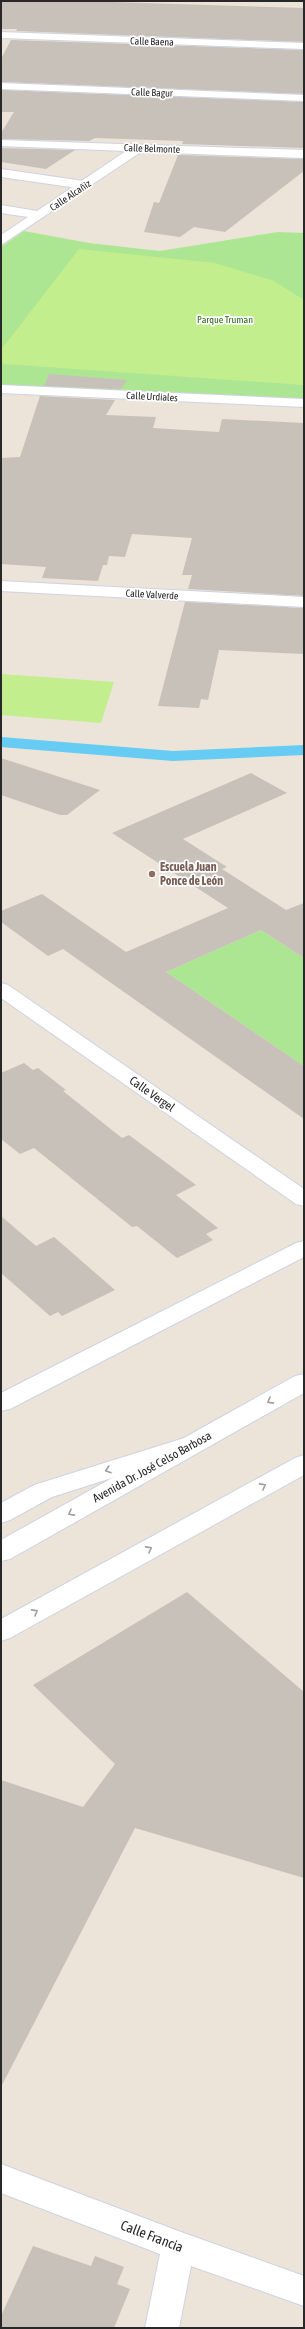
<svg xmlns="http://www.w3.org/2000/svg" width="305" height="2329" viewBox="0 0 305 2329" font-family="'Asap Condensed',sans-serif">
<rect width="100%" height="100%" fill="#ece4d9"/>
<path fill="#ade692" d="M 24,231 L 89,243 L 160,251 L 278,232 L 304,233 L 304,402 L 1,386 L 1,247 Z
M 261,930 L 304,958 L 304,1066 L 166,972 Z"/>
<path fill="#c3ee8d" d="M 79,249 L 215,263 L 274,281 L 304,300 L 304,385 L 4,364 L 1,361 L 1,350 Z
M 1,674 L 114,682 L 101,723 L 1,715 Z"/>
<g fill="none" stroke-linecap="round" stroke-linejoin="round">
<path stroke="#66ccf4" stroke-width="10" d="M 1,742 L 173,756 L 304,750"/>
</g>
<path fill="#c7c1b9" d="M 1,1 L 80,1 L 304,8 L 304,42 L 16,31 L 17,29 L 1,29 Z
M 11,40 L 304,50 L 304,94 L 1,82 L 1,59 Z
M 1,90 L 304,102 L 304,148 L 182,144 L 183,141 L 95,138 L 89,141 L 1,139 L 1,133 L 14,112 L 1,112 Z
M 1,148 L 75,150 L 46,169 L 1,162 Z
M 178,155 L 304,159 L 304,171 L 225,232 L 194,227 L 180,237 L 144,232 L 154,202 L 159,203 Z
M 49,374 L 127,380 L 121,389 L 44,386 Z
M 40,396 L 115,400 L 106,415 L 156,417 L 153,428 L 219,432 L 222,419 L 304,423 L 304,596 L 188,589 L 192,575 L 182,575 L 192,538 L 132,534 L 125,557 L 109,556 L 107,565 L 103,565 L 98,581 L 42,578 L 46,567 L 1,564 L 1,458 L 20,457 Z
M 185,602 L 304,608 L 304,654 L 219,650 L 208,700 L 201,699 L 199,708 L 158,706 Z
M 1,758 L 100,790 L 67,815 L 60,815 L 1,795 Z
M 251,773 L 287,793 L 183,839 L 227,867 L 222,869 L 286,910 L 304,903 L 304,958 L 261,930 L 166,972 L 304,1066 L 304,1119 L 63,949 L 48,956 L 1,922 L 1,911 L 42,894 L 126,952 L 228,908 L 112,833 Z
M 24,1063 L 33,1070 L 38,1068 L 66,1090 L 63,1091 L 122,1138 L 129,1135 L 196,1185 L 176,1195 L 218,1228 L 206,1234 L 213,1240 L 177,1258 L 137,1226 L 132,1227 L 34,1148 L 20,1154 L 1,1139 L 1,1073 Z
M 1,1216 L 36,1246 L 54,1237 L 115,1290 L 62,1316 L 58,1312 L 50,1316 L 1,1273 Z
M 187,1592 L 304,1692 L 304,1878 L 135,1828 L 1,2087 L 1,1780 L 83,1807 L 115,1764 L 33,1685 Z
M 33,2246 L 91,2266 L 95,2256 L 124,2267 L 117,2284 L 130,2289 L 114,2328 L 1,2328 L 1,2316 Z"/>
<g fill="none" stroke-linecap="round" stroke-linejoin="round">
<g stroke="#ced2e2" stroke-width="2">
<path id="pedestrian" d="M 1,169 L 84,181 L 90,185 L 84,189 L 1,177 Z"/>
</g>
<g stroke="#ced2e2" stroke-width="2">
<path id="minor" d="M 1,32 L 304,43 L 304,49 L 1,38 Z
M 1,83 L 304,95 L 304,101 L 1,89 Z
M 1,140 L 304,150 L 304,158 L 141,152 L 1,245 L 1,235 L 28,217 L 1,213 L 1,205 L 37,211 L 126,151 L 1,146 Z
M 1,385 L 304,399 L 304,407 L 1,393 Z
M 1,581 L 304,597 L 304,607 L 1,591 Z
M 1,983 L 8,985 L 304,1189 L 304,1206 L 296,1204 L 1,998 Z
M 304,1241 L 304,1257 L 10,1409 L 1,1411 L 1,1393 L 296,1243 Z
M 181,1439 L 190,1441 L 193,1447 L 190,1453 L 52,1497 L 10,1520 L 1,1523 L 1,1503 L 34,1485 Z
M 1,2164 L 181,2232 L 304,2276 L 304,2306 L 191,2266 L 179,2328 L 145,2328 L 160,2254 L 1,2193 Z"/>
</g>
<g stroke="#ced2e2" stroke-width="2">
<path id="secondary" d="M 304,1374 L 304,1393 L 10,1559 L 1,1561 L 1,1540 L 295,1376 Z
M 304,1455 L 304,1475 L 10,1638 L 1,1641 L 1,1619 L 295,1458 Z"/>
</g>
<use href="#pedestrian" fill="#fff" fill-rule="evenodd"/>
<use href="#minor" fill="#fff" fill-rule="evenodd"/>
<use href="#secondary" fill="#fff" fill-rule="evenodd"/>
</g>
<defs><path id="oneway-chevron" d="M-2-3.5L2.5 0L-2 3.5" fill="none" stroke-width="1.6" stroke-linecap="round" stroke-linejoin="round"/></defs>
<g stroke="#9e9e9e">
<use href="#oneway-chevron" transform="translate(270 1401) rotate(151)"/>
<use href="#oneway-chevron" transform="translate(108 1470) rotate(162)"/>
<use href="#oneway-chevron" transform="translate(263 1486) rotate(-29)"/>
<use href="#oneway-chevron" transform="translate(71 1513) rotate(151)"/>
<use href="#oneway-chevron" transform="translate(149 1549) rotate(-29)"/>
<use href="#oneway-chevron" transform="translate(35 1612) rotate(-29)"/>
</g>
<circle fill="#8d6e63" stroke="#fff" stroke-width="1.5" cx="152" cy="874" r="4"/>
<g text-anchor="middle" stroke-width="3.5" stroke-linejoin="round" paint-order="stroke">
<g font-size="10" fill="#282828" stroke="#fff">
<text transform="translate(152 41) rotate(2)" y="4">Calle Baena</text>
<text transform="translate(152 92) rotate(2)" y="4">Calle Bagur</text>
<text transform="translate(152 148) rotate(2)" y="4">Calle Belmonte</text>
<text transform="translate(70 195) rotate(-34)" y="4">Calle Alcañiz</text>
<text transform="translate(152 396) rotate(3)" y="4">Calle Urdiales</text>
<text transform="translate(152 594) rotate(3)" y="4">Calle Valverde</text>
</g>
<g font-size="10" fill="#256816" stroke="#fff">
<text x="225" y="323">Parque Truman</text>
</g>
<g font-size="12" font-weight="bold" fill="#785e54" stroke="#fff" text-anchor="start">
<text x="160" y="871">Escuela Juan<tspan x="160" dy="14">Ponce de León</tspan></text>
</g>
<g font-size="12" fill="#282828" stroke="#fff">
<text transform="translate(152 1094) rotate(35)" y="4">Calle Vergel</text>
<text transform="translate(152 1467) rotate(-29)" y="4">Avenida Dr. José Celso Barbosa</text>
</g>
<g font-size="14" fill="#282828" stroke="#fff">
<text transform="translate(152 2236) rotate(21)" y="5">Calle Francia</text>
</g>
</g>
<rect width="305" height="2329" fill="none" stroke="#282828" stroke-width="4"/>
</svg>
